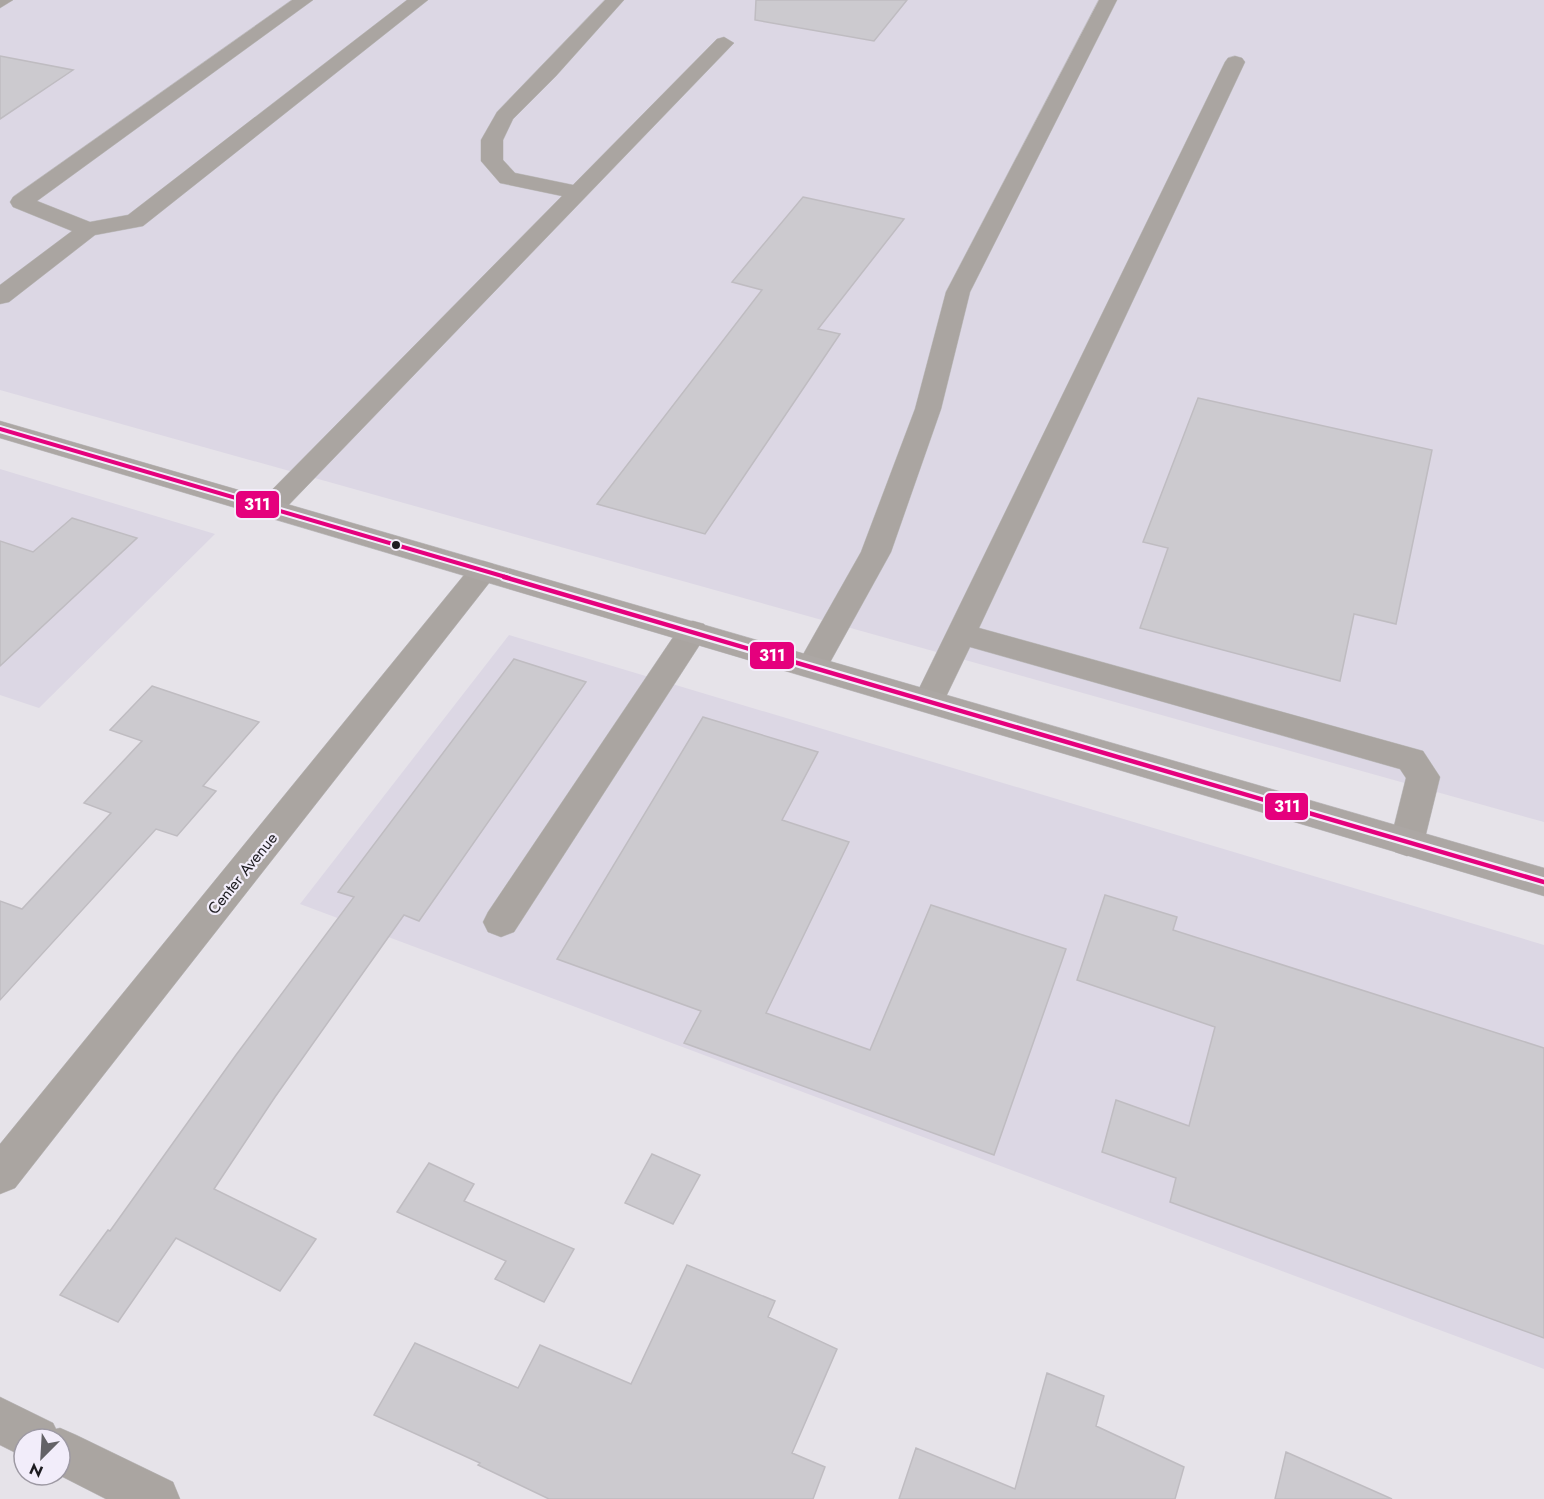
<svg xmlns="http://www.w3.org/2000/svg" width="1544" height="1499" viewBox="0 0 1544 1499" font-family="Jost,sans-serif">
<rect width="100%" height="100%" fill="#e6e3e9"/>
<path fill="#dcd7e4" d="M 0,0 L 1544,0 L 1544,822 L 0,390 Z
M 0,469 L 215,534 L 39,708 L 0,695 Z
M 509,635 L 1544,945 L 1544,1369 L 300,904 Z"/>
<path fill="#cccacf" stroke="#bfbcc1" stroke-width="1.5" d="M 756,0 L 907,0 L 874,41 L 755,20 Z
M 0,56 L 73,70 L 0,119 Z
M 803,197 L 904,219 L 818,329 L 840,334 L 705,534 L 597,504 L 762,290 L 732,282 Z
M 1198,398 L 1432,450 L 1396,624 L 1354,614 L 1340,681 L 1140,628 L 1168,548 L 1143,542 Z
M 72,518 L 137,538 L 0,666 L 0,541 L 33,552 Z
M 514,659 L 586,682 L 419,921 L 404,915 L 275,1097 L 214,1189 L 316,1239 L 280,1291 L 176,1238 L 118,1322 L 60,1295 L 108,1230 L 110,1231 L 236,1055 L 354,897 L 338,892 Z
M 152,686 L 259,722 L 203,786 L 216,791 L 177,836 L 156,829 L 0,1000 L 0,901 L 22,909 L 111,813 L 84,803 L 142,741 L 110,730 Z
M 703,717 L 818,752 L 782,820 L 849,842 L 766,1013 L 870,1050 L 931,905 L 1066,949 L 994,1155 L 684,1043 L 701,1011 L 557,959 Z
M 1105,895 L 1177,917 L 1173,930 L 1544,1048 L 1544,1338 L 1170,1202 L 1176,1178 L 1102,1152 L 1116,1100 L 1189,1126 L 1215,1027 L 1077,980 Z
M 652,1154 L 700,1175 L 673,1224 L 625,1203 Z
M 429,1163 L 474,1184 L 464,1201 L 574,1249 L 544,1302 L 495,1279 L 506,1261 L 397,1212 Z
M 687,1265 L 775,1301 L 768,1317 L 837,1349 L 792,1453 L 825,1467 L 813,1499 L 549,1499 L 478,1465 L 480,1463 L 374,1415 L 415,1343 L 518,1388 L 540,1345 L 631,1384 Z
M 1047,1373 L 1104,1396 L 1096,1426 L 1184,1467 L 1175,1499 L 899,1499 L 916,1448 L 1015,1489 Z
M 1286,1452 L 1392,1499 L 1275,1499 Z"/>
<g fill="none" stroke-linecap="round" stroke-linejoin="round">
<g stroke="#c2c0c4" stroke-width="1">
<path id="minor" d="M 0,0 L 13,0 L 0,8 Z
M 292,0 L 313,0 L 37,201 L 90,222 L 128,215 L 407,0 L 428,0 L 143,226 L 95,235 L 9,302 L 0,304 L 0,285 L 72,231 L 13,207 L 10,202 L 13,197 Z
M 605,0 L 624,0 L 556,76 L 513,119 L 503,140 L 503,160 L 515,173 L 573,185 L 717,39 L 724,37 L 734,43 L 280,514 L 270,517 L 260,514 L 256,508 L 260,502 L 562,196 L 500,183 L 481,161 L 481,140 L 497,112 Z
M 1099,0 L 1117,0 L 970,292 L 941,409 L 891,552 L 823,675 L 812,678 L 801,675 L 796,667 L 861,552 L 915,409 L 946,292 Z
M 1235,56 L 1242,58 L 1245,62 L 979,628 L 1423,751 L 1440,777 L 1424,842 L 1419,852 L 1407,856 L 1395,852 L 1390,842 L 1406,778 L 1400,769 L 970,647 L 940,709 L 929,713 L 918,709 L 913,701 L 1225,62 L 1228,58 Z
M 483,561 L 493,564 L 498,571 L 493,578 L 15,1188 L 0,1194 L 0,1144 L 473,564 Z
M 693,621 L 704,624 L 708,632 L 514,932 L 501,937 L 488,932 L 483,922 L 488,912 L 682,624 Z
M 0,1397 L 53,1423 L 56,1429 L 60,1428 L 76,1435 L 173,1482 L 180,1499 L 106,1499 L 59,1475 L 60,1439 L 24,1439 L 24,1457 L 0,1445 Z"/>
</g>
<g stroke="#c2c0c4" stroke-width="1">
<path id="major" d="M 0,421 L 1544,868 L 1544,896 L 0,438 Z"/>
</g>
<use href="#minor" fill="#aaa5a1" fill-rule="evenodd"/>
<use href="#major" fill="#aca7a4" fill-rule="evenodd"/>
<g stroke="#f2edfa" stroke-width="8">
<path id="bus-1-far1" d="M 0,429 L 509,578"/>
</g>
<g stroke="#f2edfa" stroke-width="9">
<path id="bus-1" d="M 504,577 L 1544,882"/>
</g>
<use href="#bus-1-far1" stroke="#e5007d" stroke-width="4"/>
<use href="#bus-1" stroke="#e5007d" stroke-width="4.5"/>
</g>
<circle fill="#1d1c20" stroke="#f2edfa" stroke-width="2" cx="396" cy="545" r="5"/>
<g text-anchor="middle" stroke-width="4.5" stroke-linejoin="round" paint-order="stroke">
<g font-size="16" fill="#1d1c20" stroke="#f2edfa">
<text transform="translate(242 873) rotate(-51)" y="6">Center Avenue</text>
</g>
</g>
<g stroke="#f2edfa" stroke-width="2">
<rect x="235" y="490" width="45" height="29" rx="6" fill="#e5007d"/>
<rect x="749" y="641" width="46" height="29" rx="6" fill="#e5007d"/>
<rect x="1264" y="792" width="45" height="29" rx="6" fill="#e5007d"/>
</g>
<g font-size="16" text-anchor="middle" font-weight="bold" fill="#fff">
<text x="257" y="510">311</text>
<text x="772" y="661">311</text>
<text x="1287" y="812">311</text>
</g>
<g transform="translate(42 1457) rotate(204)"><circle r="28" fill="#f2edfa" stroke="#9d99a3" stroke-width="1.5"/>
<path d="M0-4.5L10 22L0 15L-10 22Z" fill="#636266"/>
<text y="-9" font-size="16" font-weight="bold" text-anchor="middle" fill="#1d1c20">N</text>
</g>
</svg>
